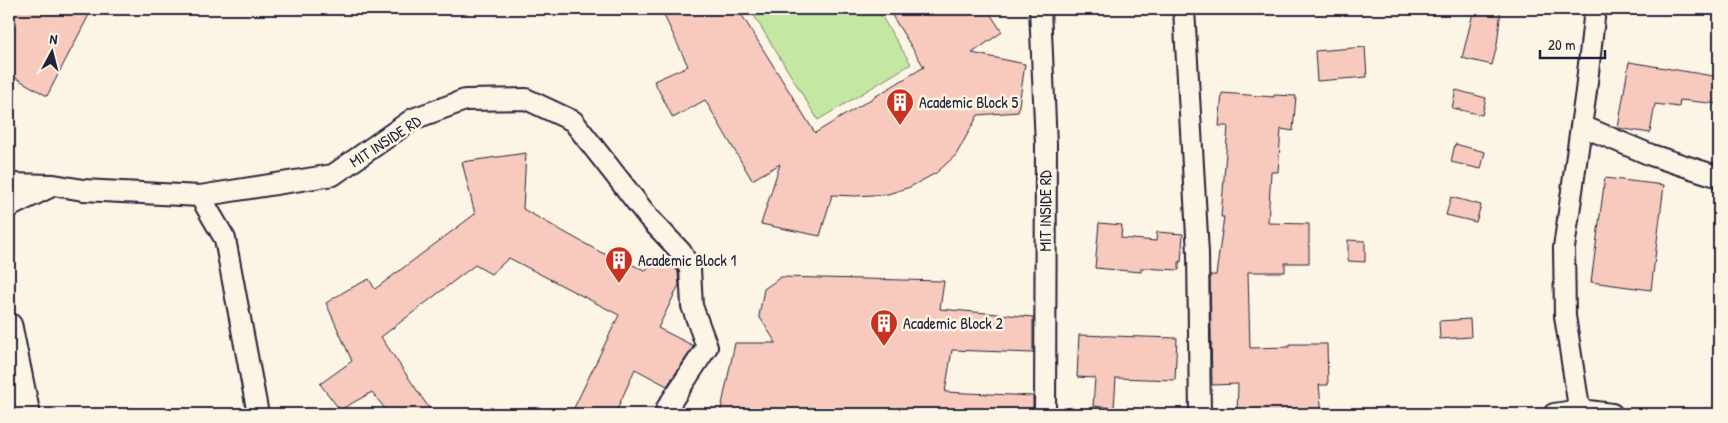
<svg xmlns="http://www.w3.org/2000/svg" width="1728" height="423" viewBox="0 0 1728 423" font-family="'Patrick Hand',sans-serif">
<rect width="100%" height="100%" fill="#fcf5e5"/>
<filter id="ink" filterUnits="userSpaceOnUse"><feTurbulence type="fractalNoise" baseFrequency=".02" numOctaves="2"/><feDisplacementMap in="SourceGraphic" scale="10" xChannelSelector="R" yChannelSelector="G"/><feConvolveMatrix kernelMatrix="1 2 1 2 8 2 1 2 1" color-interpolation-filters="sRGB"/></filter>
<g filter="url(#ink)">
<path fill="#c4e8a1" stroke="#73856e" d="M 750,9 L 877,9 L 911,64 L 818,120 Z"/>
<path fill="#f8c9bd" stroke="#22223b" d="M 9,9 L 92,9 L 47,96 L 9,74 Z
M 661,9 L 738,9 L 815,133 L 924,67 L 888,9 L 987,9 L 1002,32 L 972,53 L 1025,64 L 1018,112 L 978,115 L 956,155 L 936,173 L 910,187 L 888,194 L 856,196 L 832,195 L 820,236 L 761,224 L 780,164 L 752,180 L 705,100 L 673,118 L 654,81 L 688,66 Z
M 1474,9 L 1501,9 L 1497,45 L 1492,65 L 1462,58 Z
M 1365,47 L 1367,77 L 1317,81 L 1315,51 Z
M 1629,62 L 1719,77 L 1719,104 L 1680,100 L 1679,107 L 1655,104 L 1650,133 L 1618,128 Z
M 1456,90 L 1486,98 L 1482,115 L 1452,108 Z
M 1222,93 L 1274,97 L 1274,95 L 1296,96 L 1293,131 L 1281,129 L 1278,172 L 1271,172 L 1268,223 L 1309,224 L 1309,263 L 1285,263 L 1285,272 L 1248,272 L 1250,348 L 1289,347 L 1289,344 L 1327,344 L 1328,385 L 1319,385 L 1322,414 L 1237,414 L 1238,384 L 1212,385 L 1210,275 L 1216,275 L 1224,217 L 1221,217 L 1228,126 L 1219,126 Z
M 1455,144 L 1485,152 L 1481,169 L 1451,162 Z
M 526,153 L 523,209 L 600,252 L 645,270 L 658,262 L 676,269 L 678,272 L 679,285 L 658,328 L 694,346 L 667,386 L 635,369 L 615,414 L 571,414 L 619,315 L 509,258 L 491,274 L 475,265 L 381,337 L 433,414 L 389,414 L 372,392 L 340,410 L 320,384 L 352,361 L 326,303 L 347,290 L 369,279 L 375,289 L 475,214 L 462,162 Z
M 1605,178 L 1664,185 L 1651,290 L 1591,282 Z
M 1451,197 L 1481,205 L 1476,222 L 1446,215 Z
M 1099,223 L 1122,225 L 1121,238 L 1156,241 L 1157,232 L 1183,234 L 1181,262 L 1179,262 L 1179,270 L 1141,268 L 1141,272 L 1095,268 Z
M 1348,240 L 1365,241 L 1365,262 L 1348,261 Z
M 781,277 L 944,281 L 940,309 L 1033,317 L 1033,353 L 952,350 L 945,392 L 1033,396 L 1033,414 L 720,414 L 735,343 L 776,343 L 759,316 L 764,289 Z
M 1470,319 L 1471,337 L 1440,339 L 1439,321 Z
M 1079,335 L 1177,338 L 1175,380 L 1116,378 L 1114,408 L 1093,406 L 1095,378 L 1077,377 Z"/>
<g fill="none" stroke-linecap="round" stroke-linejoin="round">
<g stroke="#22223b" stroke-width="24">
<path id="minor" d="M 1040,9 L 1046,145 L 1045,414
M 1184,9 L 1198,253 L 1200,414
M 1582,126 L 1651,155 L 1719,177
M 9,184 L 54,185 L 83,190 L 200,196 L 333,175 L 413,119 L 465,100 L 526,99 L 573,121 L 649,218 L 681,252 L 690,269 L 692,306 L 707,347 L 667,408 L 665,414
M 200,196 L 225,239 L 258,414
M 9,207 L 50,187
M 1554,414 L 1580,410 L 1612,414
M 1580,414 L 1565,316 L 1564,248 L 1586,91 L 1595,9"/>
</g>
<g stroke="#22223b" stroke-width="29">
<path id="tertiary" d="M 9,326 L 27,414"/>
</g>
<use href="#minor" stroke="#fcf5e5" stroke-width="20"/>
<use href="#tertiary" stroke="#fcf5e5" stroke-width="25"/>
</g>
</g>
<defs>
<g id="building-pin" transform="scale(1.4375)"><path d="M0 17L-7.5 6A9.5 9.5 0 1 1 7.5 6Z" fill="#c8321e" stroke="#fcf5e5"/><path d="M-4-6H4V6H1V3H-1V6H-4ZM-2.5-4.3h1.7v1.8h-1.7ZM.8-4.3h1.7v1.8H.8ZM-2.5-1h1.7V.8h-1.7ZM.8-1h1.7V.8H.8Z" fill="#fff"/></g>
</defs>
<g fill-rule="evenodd">
<use href="#building-pin" x="900" y="102"/>
<use href="#building-pin" x="619" y="260"/>
<use href="#building-pin" x="884" y="323"/>
</g>
<g text-anchor="middle" stroke-width="5" stroke-linejoin="round" paint-order="stroke">
<g font-size="16" fill="#22223b" stroke="#fcf5e5" text-anchor="start">
<text x="919" y="108">Academic Block 5</text>
<text x="638" y="266">Academic Block 1</text>
<text x="903" y="329">Academic Block 2</text>
</g>
<g font-size="16" fill="#22223b" stroke="#fcf5e5">
<text transform="translate(385 141) rotate(-33)" y="6">MIT INSIDE RD</text>
<text transform="translate(1045 211) rotate(-90)" y="6">MIT INSIDE RD</text>
</g>
</g>
<rect width="1728" height="423" fill="none" stroke="#fcf5e5" stroke-width="30"/>
<rect x="15" y="15" width="1698" height="393" fill="none" stroke="#22223b" stroke-width="2" filter="url(#ink)"/>
<g transform="translate(52 52) rotate(7)" stroke="#fcf5e5" stroke-width="4" paint-order="stroke">
<path d="M0-4L9 19L0 12L-9 19Z" fill="#22223b"/>
<text y="-8" font-size="14" font-weight="bold" text-anchor="middle" fill="#22223b">N</text>
</g>
<path d="M1540 50v8h65v-8" fill="none" stroke="#22223b" stroke-width="2.5"/>
<text x="1548" y="50" font-size="15" fill="#22223b" stroke="#fcf5e5" stroke-width="4" paint-order="stroke">20 m</text>
</svg>
